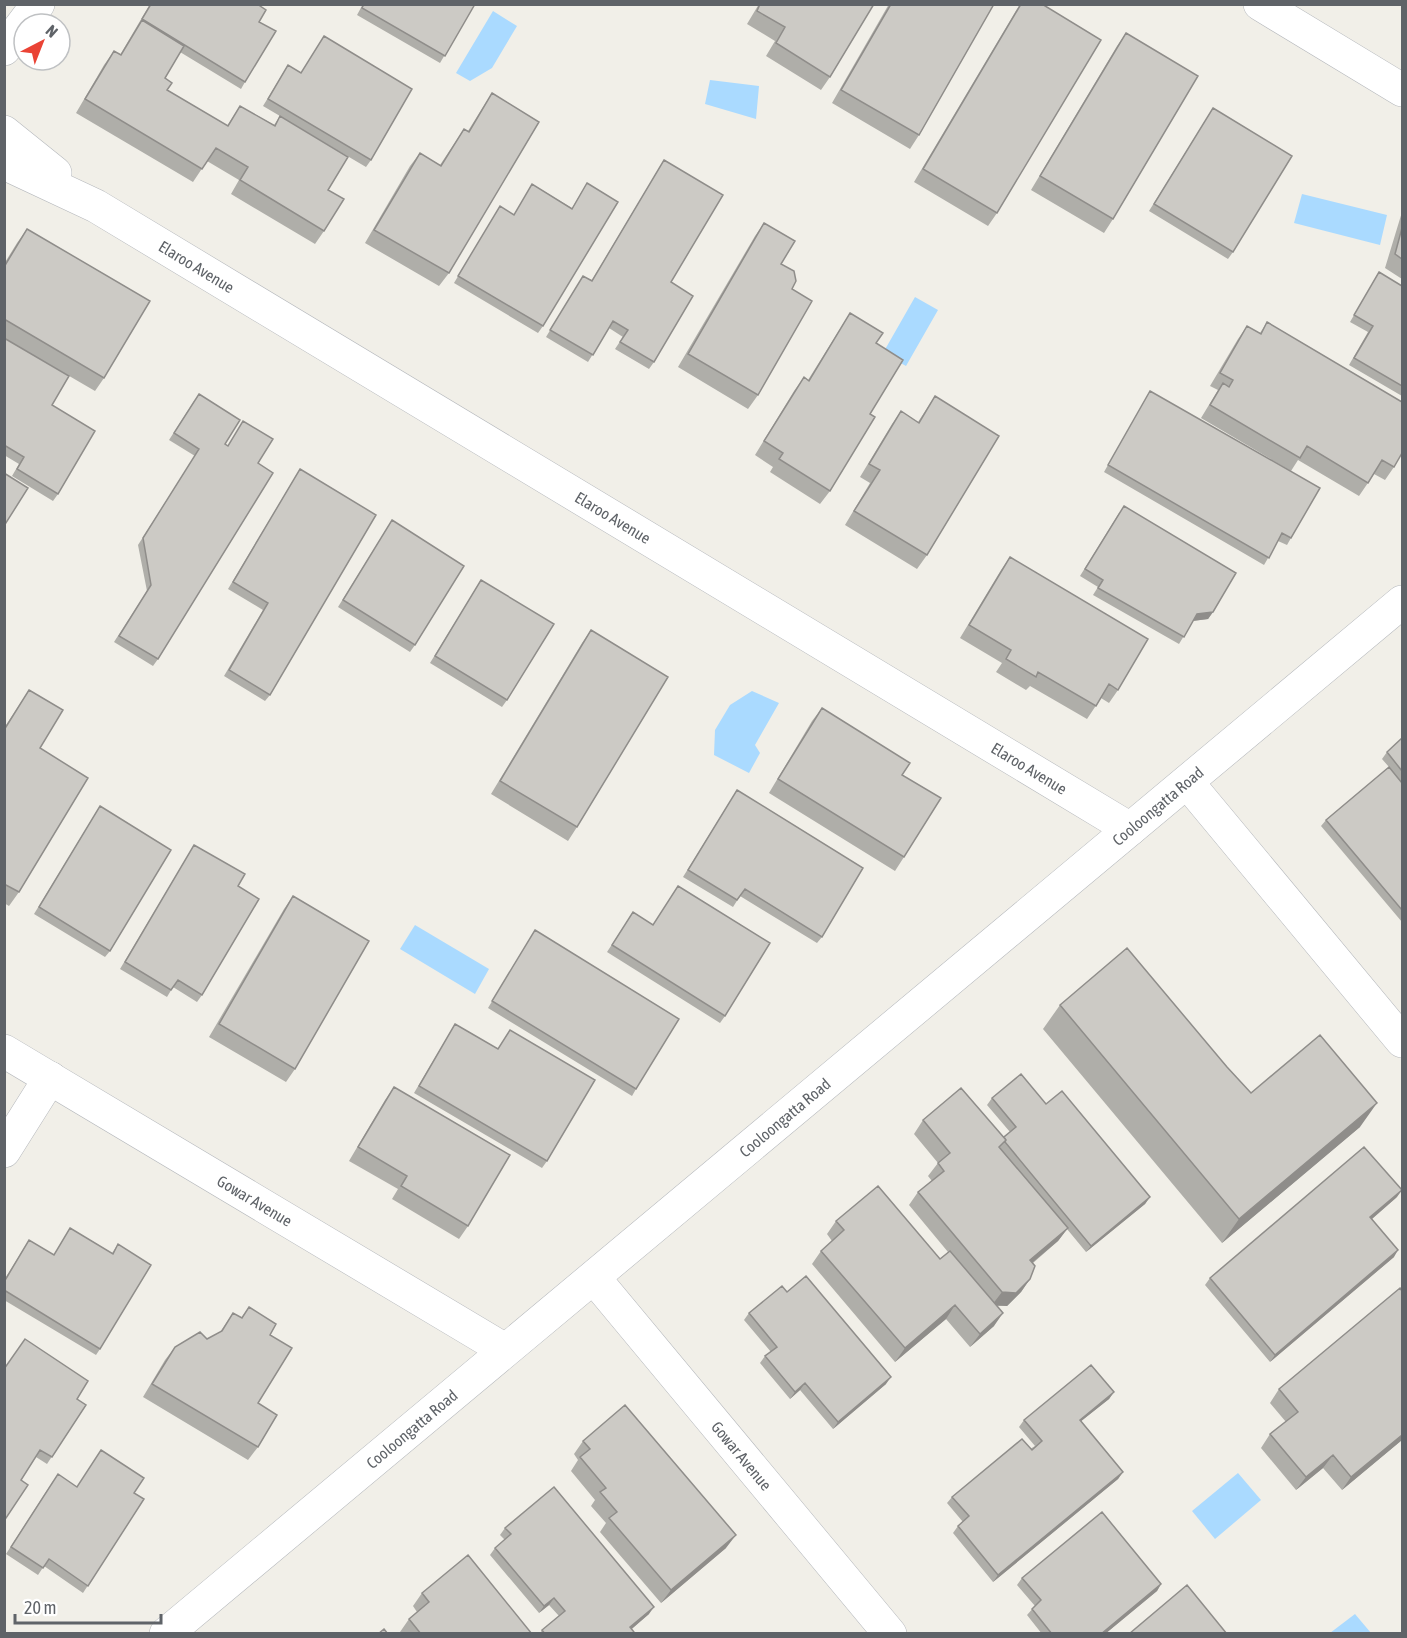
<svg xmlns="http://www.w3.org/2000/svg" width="1407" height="1638" viewBox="0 0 1407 1638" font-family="'Asap Condensed',sans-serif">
<rect width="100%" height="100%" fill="#f1efe8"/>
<path fill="#aadaff" d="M 493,11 L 517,26 L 492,68 L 470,81 L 456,73 Z
M 710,80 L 759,86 L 756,119 L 705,104 Z
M 1302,194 L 1387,215 L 1380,245 L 1294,223 Z
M 915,297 L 938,310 L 906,366 L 883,353 Z
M 752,691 L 779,703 L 755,745 L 760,753 L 749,773 L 714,755 L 715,730 L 730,705 Z
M 415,925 L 489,969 L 475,994 L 400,949 Z
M 1238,1473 L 1261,1500 L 1215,1539 L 1192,1511 Z
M 1355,1614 L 1371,1633 L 1330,1633 Z"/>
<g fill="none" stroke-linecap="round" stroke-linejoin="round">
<g stroke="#b5b8bc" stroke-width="34">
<g id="minor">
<path d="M 1260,4 L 1402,90"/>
<path d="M 4,49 L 38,4"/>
<path d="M 4,132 L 55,173"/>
<path id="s1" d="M 4,163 L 96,206 L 1130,829"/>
<path d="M 1187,782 L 1402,1041"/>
<path id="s2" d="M 4,1051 L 505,1350"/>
<path d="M 4,1151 L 50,1078"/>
<path id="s3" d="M 594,1278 L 890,1634"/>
<path id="s4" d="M 166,1634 L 1402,602"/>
</g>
</g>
<use href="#minor" stroke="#fff" stroke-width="33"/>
</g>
<path fill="#afaea9" d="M 150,4 L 257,4 L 259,22 L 245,82 L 241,89 L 180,52 L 165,78 L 167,90 L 227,126 L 240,106 L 274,125 L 280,116 L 263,106 L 288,65 L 301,73 L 324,36 L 371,160 L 366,167 L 298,127 L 328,190 L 324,231 L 315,244 L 231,194 L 239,180 L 207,161 L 193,182 L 76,113 L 104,65 L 114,51 L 120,55 Z
M 363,4 L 475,4 L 440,63 L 357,15 Z
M 759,4 L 874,4 L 830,77 L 821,90 L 766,56 L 775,41 L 747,24 Z
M 889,4 L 994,4 L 919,135 L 910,149 L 832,103 Z
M 1020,4 L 1042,4 L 997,213 L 988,226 L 914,182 Z
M 1126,33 L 1113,219 L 1104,233 L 1031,190 L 1117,46 Z
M 492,93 L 449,273 L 439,286 L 365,243 L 410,166 L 420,153 L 440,165 L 464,129 L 468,131 L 483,107 Z
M 1213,108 L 1233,252 L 1228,259 L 1149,211 Z
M 664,160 L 671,282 L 654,362 L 649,369 L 615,349 L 623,337 L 609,328 L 588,362 L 546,337 L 583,276 L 592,280 Z
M 587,183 L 543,326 L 538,333 L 454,283 L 500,206 L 514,215 L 532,184 L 572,208 Z
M 1402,212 L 1402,279 L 1385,268 Z
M 764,223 L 792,289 L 758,395 L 748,409 L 678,367 L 755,236 Z
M 27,229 L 104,378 L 95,391 L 40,359 L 52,405 L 58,494 L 53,501 L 12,476 L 19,464 L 4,455 L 4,264 L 17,243 Z
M 1379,272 L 1402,286 L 1402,396 L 1349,365 L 1368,332 L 1350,322 Z
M 850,313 L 876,343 L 870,414 L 830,491 L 820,504 L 770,472 L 773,467 L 755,455 L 794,391 L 804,377 L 808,380 Z
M 1267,322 L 1394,467 L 1385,480 L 1374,474 L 1359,496 L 1298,460 L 1291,471 L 1201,418 L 1218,390 L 1210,386 L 1238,339 L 1247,326 L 1260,333 Z
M 1150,391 L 1291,538 L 1287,545 L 1278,541 L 1264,565 L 1104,472 Z
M 935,396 L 927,555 L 917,569 L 845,525 L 870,483 L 860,477 L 892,424 L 901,411 L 918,422 Z
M 194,401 L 225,444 L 258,463 L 158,659 L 153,666 L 114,642 L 147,591 L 138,545 L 195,456 L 169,440 Z
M 300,469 L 270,695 L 265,701 L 224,676 L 263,610 L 228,589 Z
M 1119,513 L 1213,612 L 1208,619 L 1193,621 L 1179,644 L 1093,595 L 1098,587 L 1080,576 Z
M 392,520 L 415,645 L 410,652 L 338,607 Z
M 1010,557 L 1118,690 L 1109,703 L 1101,698 L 1087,719 L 1030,686 L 1026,690 L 996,672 L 1002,663 L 960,638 L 1001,570 Z
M 481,580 L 507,700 L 502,707 L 430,663 Z
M 591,630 L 577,827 L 568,841 L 491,794 L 582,643 Z
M 29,690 L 40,748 L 19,892 L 9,906 L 4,903 L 4,728 Z
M 822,708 L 902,775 L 904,857 L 895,871 L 769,793 L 812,721 Z
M 1402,738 L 1402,922 L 1321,826 L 1326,820 L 1389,767 L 1382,759 L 1387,752 Z
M 737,790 L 822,937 L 817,943 L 740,896 L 733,907 L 683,877 Z
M 100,806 L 110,951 L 105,957 L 34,914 Z
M 194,845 L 238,886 L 202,995 L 197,1002 L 173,987 L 167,997 L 120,969 Z
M 678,886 L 725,1016 L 720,1023 L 607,952 L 633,912 L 653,925 Z
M 293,896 L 295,1069 L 286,1082 L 209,1037 L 284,909 Z
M 535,930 L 636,1089 L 632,1096 L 488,1008 Z
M 1060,1005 L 1227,1067 L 1251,1093 L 1360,1127 L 1222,1243 L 1043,1029 Z
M 455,1024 L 498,1049 L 510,1030 L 547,1161 L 542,1168 L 414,1093 Z
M 394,1087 L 468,1226 L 459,1239 L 392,1199 L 398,1189 L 349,1161 L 385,1100 Z
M 992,1098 L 1046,1104 L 1150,1197 L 1145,1204 L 1086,1252 L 1067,1229 L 1058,1241 L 1033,1263 L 1030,1279 L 1021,1292 L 1007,1306 L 997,1306 L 994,1326 L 970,1347 L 946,1319 L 895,1362 L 812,1264 L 821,1251 L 832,1241 L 827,1234 L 836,1221 L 940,1259 L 948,1252 L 909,1205 L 918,1192 L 932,1181 L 928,1176 L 938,1163 L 914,1134 L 923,1120 L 1004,1137 L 1010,1132 L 987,1105 Z
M 1397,1197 L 1372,1219 L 1394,1257 L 1270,1362 L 1205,1285 L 1210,1278 Z
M 70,1228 L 112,1253 L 118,1244 L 100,1349 L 96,1355 L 4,1300 L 4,1280 L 29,1240 L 54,1255 Z
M 1402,1291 L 1402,1440 L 1342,1490 L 1323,1468 L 1296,1490 L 1261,1448 L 1270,1434 L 1286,1422 L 1270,1403 L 1279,1389 Z
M 787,1292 L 886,1384 L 833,1429 L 800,1390 L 790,1399 L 760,1363 L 765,1356 L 771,1352 L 744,1320 L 749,1313 Z
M 249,1307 L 270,1335 L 258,1403 L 258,1447 L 248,1460 L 143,1397 L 165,1360 L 175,1347 L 207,1339 L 220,1332 L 233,1313 L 241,1318 Z
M 4,1369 L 86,1405 L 47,1464 L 36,1457 L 21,1480 L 4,1521 Z
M 1114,1392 L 1109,1399 L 1081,1421 L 1123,1472 L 1118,1479 L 993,1582 L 953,1533 L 958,1526 L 963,1522 L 947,1503 L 952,1497 L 1035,1446 L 1019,1427 L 1024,1420 Z
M 583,1441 L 726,1548 L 661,1603 L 600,1532 L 606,1523 L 591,1506 L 595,1500 L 571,1471 L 578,1460 L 574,1454 Z
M 53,1481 L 77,1487 L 134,1493 L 144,1499 L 83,1593 L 44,1566 L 38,1575 L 6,1554 Z
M 505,1528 L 649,1614 L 631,1629 L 634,1632 L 632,1634 L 540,1634 L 542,1630 L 559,1616 L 549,1605 L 539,1613 L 490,1555 L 495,1548 L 505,1540 L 500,1535 Z
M 1022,1578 L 1161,1584 L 1157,1591 L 1105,1634 L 1042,1634 L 1027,1615 L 1035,1606 L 1017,1585 Z
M 422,1593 L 532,1634 L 401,1634 L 400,1632 L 409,1619 L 417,1612 L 413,1606 Z"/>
<path fill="#8f8d8a" d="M 1213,612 L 1208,619 L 1192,621 L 1197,614 Z
M 1377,1103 L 1360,1127 L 1222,1243 L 1239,1219 Z
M 1402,1190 L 1397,1197 L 1366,1224 L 1370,1217 Z
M 1150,1197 L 1145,1204 L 1086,1252 L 1091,1246 Z
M 1068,1228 L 1058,1241 L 1020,1273 L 1030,1260 Z
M 1398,1250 L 1394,1257 L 1270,1362 L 1275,1355 Z
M 1030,1279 L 1021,1292 L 1007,1306 L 992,1305 L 1002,1292 Z
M 955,1305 L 946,1319 L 895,1362 L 905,1348 Z
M 1003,1313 L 994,1326 L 970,1347 L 980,1334 Z
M 891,1377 L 886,1384 L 833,1429 L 838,1422 Z
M 805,1383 L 800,1390 L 790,1399 L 795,1392 Z
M 1114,1392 L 1109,1399 L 1075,1426 L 1080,1420 Z
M 1402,1435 L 1402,1440 L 1342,1490 L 1351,1477 Z
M 1333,1455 L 1323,1468 L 1296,1490 L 1306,1477 Z
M 1123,1472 L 1118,1479 L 993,1582 L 998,1575 Z
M 736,1535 L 726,1548 L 661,1603 L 671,1590 Z
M 1161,1584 L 1157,1591 L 1105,1634 L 1101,1634 Z
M 554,1598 L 549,1605 L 539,1613 L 544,1606 Z
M 654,1607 L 649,1614 L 626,1634 L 630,1627 Z"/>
<path fill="#cccac5" stroke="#8f8d8a" stroke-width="1.5" d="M 151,4 L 257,4 L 266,10 L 259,22 L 276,31 L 245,82 L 142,19 Z
M 364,4 L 475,4 L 445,56 L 362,8 Z
M 760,4 L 874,4 L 830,77 L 776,43 L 785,27 L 757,11 Z
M 891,4 L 994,4 L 919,135 L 841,90 Z
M 1021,4 L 1042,4 L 1101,40 L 997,213 L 923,169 Z
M 142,20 L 184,46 L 165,78 L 172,83 L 167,90 L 228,126 L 240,106 L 275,126 L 280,116 L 348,157 L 328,190 L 344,199 L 324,231 L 240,180 L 248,167 L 216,148 L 202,169 L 85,99 L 114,51 L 121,55 Z
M 1126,33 L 1198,76 L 1113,219 L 1040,176 Z
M 324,36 L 412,89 L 371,160 L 268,99 L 288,65 L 301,73 Z
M 492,93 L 539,122 L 449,273 L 374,230 L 420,153 L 441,166 L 464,129 L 469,132 Z
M 1213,108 L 1292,156 L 1233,252 L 1154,204 Z
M 664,160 L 723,195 L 671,282 L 693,296 L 654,362 L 620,342 L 628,330 L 613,321 L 593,355 L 550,330 L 583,276 L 592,281 Z
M 587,183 L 618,202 L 543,326 L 458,276 L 500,206 L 514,215 L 532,184 L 572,209 Z
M 764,223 L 795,241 L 781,264 L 794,271 L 796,281 L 792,289 L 812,301 L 758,395 L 688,354 Z
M 1402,228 L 1402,259 L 1395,254 Z
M 27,229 L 150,301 L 104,378 L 4,319 L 4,267 Z
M 1379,272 L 1402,286 L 1402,386 L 1354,358 L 1373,326 L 1354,315 Z
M 850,313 L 883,333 L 876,343 L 903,360 L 870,414 L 875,417 L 830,491 L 779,459 L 783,453 L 764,441 L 804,377 L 809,381 Z
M 1267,322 L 1402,402 L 1402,453 L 1394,467 L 1382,460 L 1368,483 L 1307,446 L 1300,458 L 1210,405 L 1223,383 L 1229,387 L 1233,380 L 1220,373 L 1247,326 L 1261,334 Z
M 4,338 L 69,376 L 52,405 L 95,431 L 58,494 L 17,469 L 24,457 L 4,445 Z
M 1150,391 L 1320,488 L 1291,538 L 1282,533 L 1269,558 L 1108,465 Z
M 199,394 L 240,420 L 225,444 L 228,446 L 243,421 L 273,439 L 258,463 L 273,473 L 158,659 L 119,636 L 151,585 L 143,538 L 199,449 L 174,433 Z
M 935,396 L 999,436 L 927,555 L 854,511 L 880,470 L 869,464 L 901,411 L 919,423 Z
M 300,469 L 376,515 L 270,695 L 229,670 L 268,603 L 233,582 Z
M 4,473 L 28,488 L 4,526 Z
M 1124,506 L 1236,573 L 1213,612 L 1197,614 L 1184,637 L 1098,588 L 1103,580 L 1085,569 Z
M 392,520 L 464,566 L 415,645 L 343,600 Z
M 1010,557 L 1148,639 L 1118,690 L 1109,684 L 1096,706 L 1038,672 L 1036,677 L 1006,659 L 1011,650 L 969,625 Z
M 481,580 L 554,624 L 507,700 L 435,656 Z
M 591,630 L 668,677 L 577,827 L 500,781 Z
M 29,690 L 63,710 L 40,748 L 88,778 L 19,892 L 4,884 L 4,730 Z
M 822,708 L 910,763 L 902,775 L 941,798 L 904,857 L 778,779 Z
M 1402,738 L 1402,771 L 1387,752 Z
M 1389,767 L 1402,783 L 1402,910 L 1326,820 Z
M 737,790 L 863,868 L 822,937 L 745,889 L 737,900 L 688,870 Z
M 100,806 L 171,850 L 110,951 L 39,907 Z
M 194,845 L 245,874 L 238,886 L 259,899 L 202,995 L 178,980 L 171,990 L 125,962 Z
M 678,886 L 770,943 L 725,1016 L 612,945 L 633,912 L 653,925 Z
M 293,896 L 369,941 L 295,1069 L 219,1024 Z
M 535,930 L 679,1019 L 636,1089 L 492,1001 Z
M 1127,948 L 1227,1067 L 1251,1093 L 1320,1035 L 1377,1103 L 1239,1219 L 1060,1005 Z
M 455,1024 L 498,1049 L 510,1030 L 595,1080 L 547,1161 L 419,1086 Z
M 1021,1074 L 1046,1104 L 1062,1091 L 1150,1197 L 1091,1246 L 1005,1142 L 1006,1140 L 1004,1137 L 1016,1127 L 992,1098 Z
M 394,1087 L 510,1155 L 468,1226 L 401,1186 L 407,1176 L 358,1147 Z
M 961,1088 L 1006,1140 L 999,1147 L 1068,1228 L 1030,1260 L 1035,1266 L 1030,1279 L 1016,1293 L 1002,1292 L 918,1192 L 944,1171 L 938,1163 L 950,1153 L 923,1120 Z
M 1364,1147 L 1402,1190 L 1370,1217 L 1398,1250 L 1275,1355 L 1210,1278 Z
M 878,1186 L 940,1259 L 950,1251 L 1003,1313 L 980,1334 L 955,1305 L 905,1348 L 821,1251 L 844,1230 L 836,1221 Z
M 70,1228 L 113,1254 L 118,1244 L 151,1265 L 100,1349 L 4,1290 L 4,1282 L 29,1240 L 54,1255 Z
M 806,1276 L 891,1377 L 838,1422 L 805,1383 L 795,1392 L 765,1356 L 777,1347 L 749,1313 L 782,1286 L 787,1292 Z
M 1400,1288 L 1402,1291 L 1402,1435 L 1351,1477 L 1333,1455 L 1306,1477 L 1270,1434 L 1298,1412 L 1279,1389 Z
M 249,1307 L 276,1324 L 270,1335 L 292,1348 L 258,1403 L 277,1415 L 258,1447 L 152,1384 L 175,1347 L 200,1332 L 207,1339 L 222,1331 L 233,1313 L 242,1318 Z
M 25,1339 L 88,1381 L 77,1399 L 86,1405 L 52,1457 L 40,1450 L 21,1480 L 28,1485 L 4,1521 L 4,1369 Z
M 1091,1365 L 1114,1392 L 1080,1420 L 1123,1472 L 998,1575 L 958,1526 L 969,1516 L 952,1497 L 1022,1439 L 1032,1450 L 1042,1441 L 1024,1420 Z
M 625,1405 L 736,1535 L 671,1590 L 609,1518 L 617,1512 L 600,1492 L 606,1488 L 580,1457 L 590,1449 L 583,1441 Z
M 101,1450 L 144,1478 L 134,1493 L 144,1499 L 88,1586 L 49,1559 L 43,1568 L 11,1547 L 58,1474 L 77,1487 Z
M 554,1487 L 654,1607 L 630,1627 L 634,1632 L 631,1634 L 545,1634 L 542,1630 L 565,1611 L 554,1598 L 544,1606 L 495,1548 L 511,1534 L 505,1528 Z
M 1102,1512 L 1161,1584 L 1101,1634 L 1052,1634 L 1032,1609 L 1041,1600 L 1022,1578 Z
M 468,1555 L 532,1634 L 421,1634 L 409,1619 L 429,1602 L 422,1593 Z
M 1187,1585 L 1227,1634 L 1129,1634 Z
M 384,1629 L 388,1634 L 378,1634 Z"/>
<g text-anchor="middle" stroke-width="6" stroke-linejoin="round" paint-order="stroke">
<g font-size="16" fill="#5f6368" stroke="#fff">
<text dy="6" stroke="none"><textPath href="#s1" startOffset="219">Elaroo Avenue</textPath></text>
<text dy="6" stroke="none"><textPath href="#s1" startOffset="705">Elaroo Avenue</textPath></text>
<text dy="6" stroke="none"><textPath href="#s1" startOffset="1191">Elaroo Avenue</textPath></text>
<text dy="6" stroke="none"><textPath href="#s4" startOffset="1292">Cooloongatta Road</textPath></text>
<text dy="6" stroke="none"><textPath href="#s4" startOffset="806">Cooloongatta Road</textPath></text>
<text dy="6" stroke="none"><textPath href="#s2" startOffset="292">Gowar Avenue</textPath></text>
<text dy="6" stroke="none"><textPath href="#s4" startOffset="320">Cooloongatta Road</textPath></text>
<text dy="6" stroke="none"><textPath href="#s3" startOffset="231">Gowar Avenue</textPath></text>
</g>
</g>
<rect width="1407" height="1638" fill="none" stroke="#5f6368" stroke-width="12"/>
<g transform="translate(42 42) rotate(42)"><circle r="28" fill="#ffffff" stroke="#bfc1c3" stroke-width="1.5"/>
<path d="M0-4.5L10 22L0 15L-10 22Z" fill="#ea4335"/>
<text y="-9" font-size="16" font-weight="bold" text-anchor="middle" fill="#5f6368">N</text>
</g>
<path d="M15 1614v9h146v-9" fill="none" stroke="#5f6368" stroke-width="3"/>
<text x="24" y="1614" font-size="18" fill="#5f6368" stroke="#ffffff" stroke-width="4.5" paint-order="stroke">20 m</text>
</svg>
